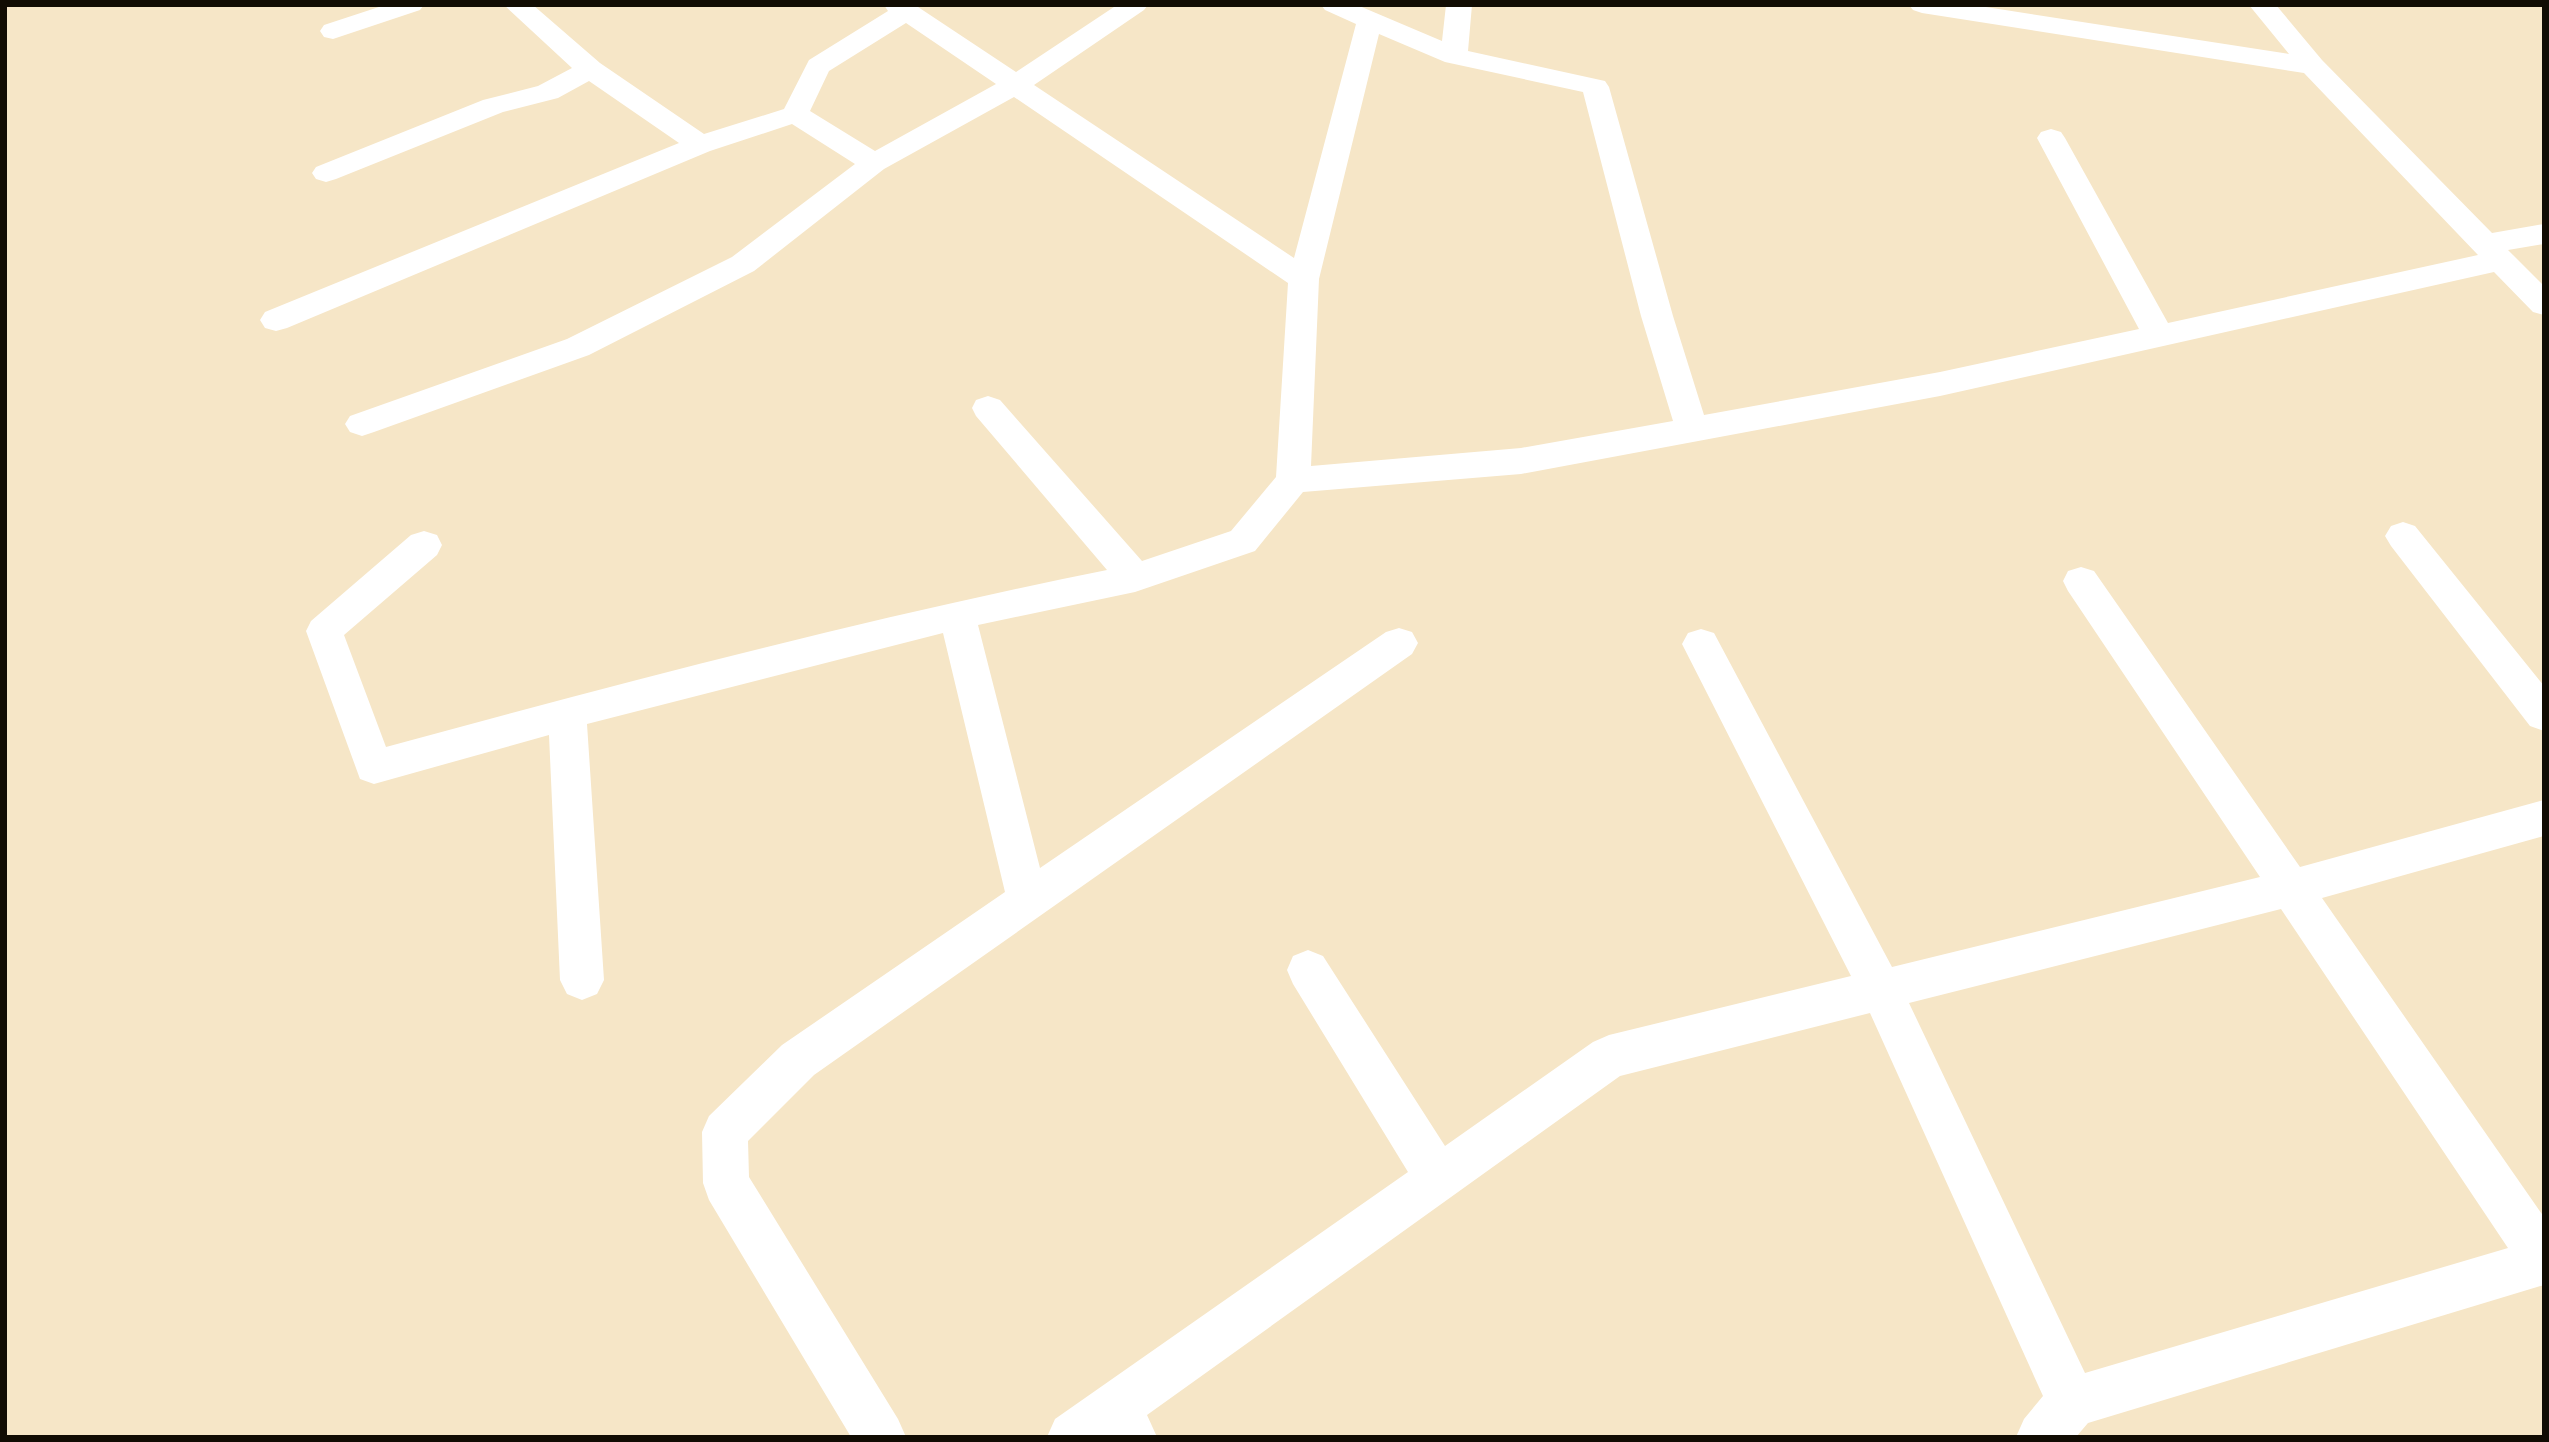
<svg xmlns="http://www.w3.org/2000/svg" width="2549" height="1442" viewBox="0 0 2549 1442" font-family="Mulish,sans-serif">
<rect width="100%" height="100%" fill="#f6e6c7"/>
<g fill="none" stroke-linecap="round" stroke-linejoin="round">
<path fill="#fff" fill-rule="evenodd" d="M 385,5 L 424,5 L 420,10 L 333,39 L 324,37 L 320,31 L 324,25 Z
M 504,5 L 533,5 L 600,63 L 704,134 L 784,109 L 809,60 L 888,11 L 884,5 L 915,5 L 1016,72 L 1117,5 L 1148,5 L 1144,10 L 1034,85 L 1294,258 L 1356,24 L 1325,10 L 1321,5 L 1357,5 L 1442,41 L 1446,5 L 1472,5 L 1468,51 L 1605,81 L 1609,87 L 1673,316 L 1704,415 L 1940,372 L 2139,329 L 2037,138 L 2041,132 L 2051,129 L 2061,132 L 2065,138 L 2168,323 L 2478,255 L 2304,73 L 1922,13 L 1913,10 L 1909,5 L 1973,5 L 2289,54 L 2249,5 L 2276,5 L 2322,60 L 2492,233 L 2544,224 L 2544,244 L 2508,250 L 2544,286 L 2544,315 L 2533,312 L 2494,272 L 1940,396 L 1521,474 L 1303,492 L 1255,551 L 1135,592 L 978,625 L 1040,868 L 1386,632 L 1399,628 L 1412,632 L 1418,643 L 1412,654 L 814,1075 L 748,1141 L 749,1177 L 898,1419 L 906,1437 L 851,1437 L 709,1200 L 703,1183 L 702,1132 L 709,1116 L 782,1045 L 1005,892 L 943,633 L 587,724 L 604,980 L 597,994 L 582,1000 L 567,994 L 560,980 L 549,735 L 374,784 L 360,779 L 306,631 L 311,621 L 411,535 L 424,531 L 437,535 L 442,545 L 437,555 L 344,635 L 386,747 C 625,682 864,619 1107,570 L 976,416 L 972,408 L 976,400 L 988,396 L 1000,400 L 1142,561 L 1231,531 L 1276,477 L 1288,283 L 1014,97 L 884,169 L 754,271 L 589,355 L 374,432 L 362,436 L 350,432 L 345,424 L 350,416 L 567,339 L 732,257 L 855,164 L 792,124 L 710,151 L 287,328 L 276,331 L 265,328 L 260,320 L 265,312 L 679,143 L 589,81 L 558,98 L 503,112 L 336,179 L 326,182 L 316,179 L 312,173 L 316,167 L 483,100 L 538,86 L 572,68 ZM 906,23 L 996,84 L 875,151 L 810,111 L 829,71 ZM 1379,34 L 1445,62 L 1583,92 L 1641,316 L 1673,421 L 1521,448 L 1311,466 L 1319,279 Z
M 2403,522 L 2415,526 L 2544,686 L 2544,731 L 2530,726 L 2391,546 L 2385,536 L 2391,526 Z
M 2081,567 L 2094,571 L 2300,867 L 2544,800 L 2544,836 L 2322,898 L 2544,1217 L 2544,1285 L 2088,1423 L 2076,1437 L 2016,1437 L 2024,1419 L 2043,1396 L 1870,1013 L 1620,1076 L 1147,1415 L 1157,1437 L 1047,1437 L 1055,1419 L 1408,1172 L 1293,984 L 1287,970 L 1293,956 L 1308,950 L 1323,956 L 1445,1146 L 1593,1042 L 1609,1035 L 1851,976 L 1682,644 L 1688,633 L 1701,629 L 1714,633 L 1892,967 L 2260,877 L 2068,591 L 2063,581 L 2068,571 ZM 2281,909 L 2508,1248 L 2085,1373 L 1909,1003 Z"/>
</g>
<rect width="2549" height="1442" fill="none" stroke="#110c03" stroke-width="14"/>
</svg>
